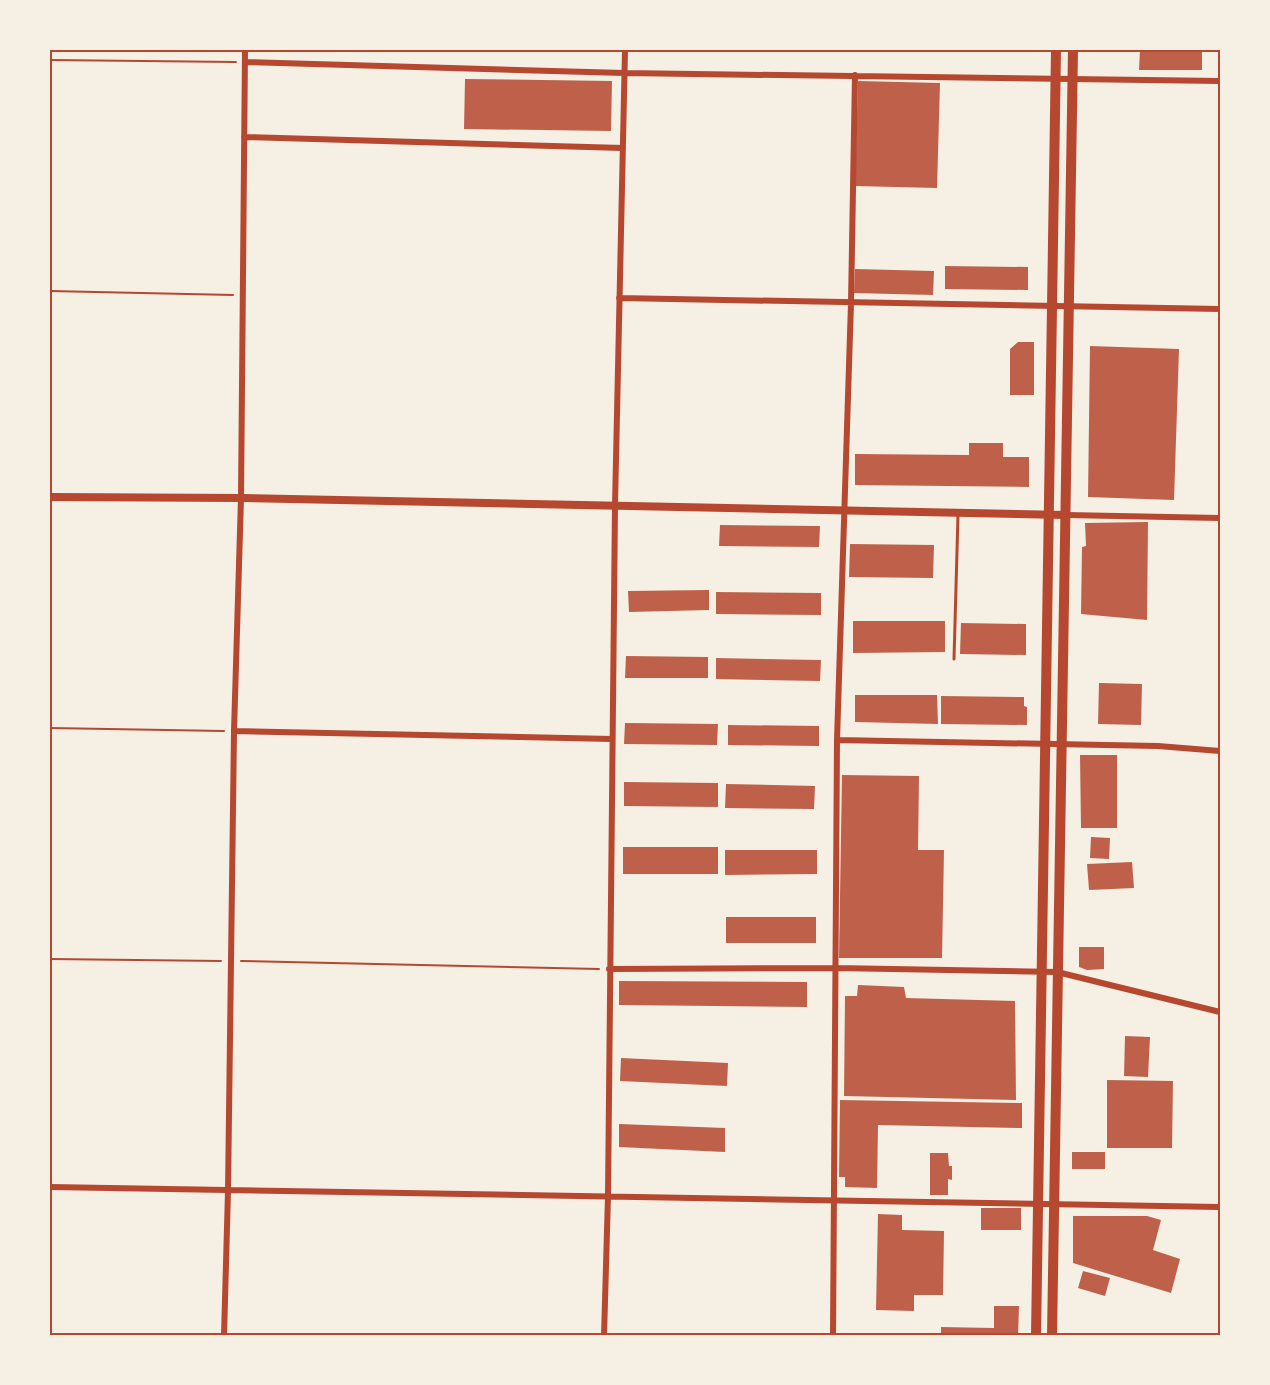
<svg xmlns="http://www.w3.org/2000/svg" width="1270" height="1385" viewBox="0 0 1270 1385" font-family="'Space Grotesk',sans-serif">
<rect width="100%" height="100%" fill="#f6efe4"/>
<path fill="#bf614a" d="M 1140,50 L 1202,50 L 1202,70 L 1139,70 Z
M 465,79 L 612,81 L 611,131 L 464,129 Z
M 858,81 L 940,83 L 937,188 L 855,186 Z
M 945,266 L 1028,267 L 1028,290 L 945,289 Z
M 855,269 L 934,271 L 933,295 L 854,293 Z
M 1018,342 L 1034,342 L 1034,395 L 1010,395 L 1010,349 Z
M 1090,346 L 1179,349 L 1174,500 L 1088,497 Z
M 969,443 L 1003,443 L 1003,457 L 1029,457 L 1029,487 L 855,485 L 855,454 L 969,455 Z
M 1148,522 L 1147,620 L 1081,614 L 1082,547 L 1086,546 L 1085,523 Z
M 720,525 L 820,526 L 819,547 L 719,546 Z
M 850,544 L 934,545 L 933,578 L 849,577 Z
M 709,590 L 709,610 L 629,612 L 628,591 Z
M 716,592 L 821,593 L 821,615 L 716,614 Z
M 853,621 L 945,621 L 945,652 L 853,653 Z
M 961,623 L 1026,624 L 1026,655 L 960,654 Z
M 626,656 L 708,657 L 708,678 L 625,678 Z
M 716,658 L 821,660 L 820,681 L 716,679 Z
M 1099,683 L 1142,684 L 1141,725 L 1098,724 Z
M 855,695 L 937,695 L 938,724 L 855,722 Z
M 941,696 L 1024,697 L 1024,706 L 1027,707 L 1027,725 L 941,724 Z
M 625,723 L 718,724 L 717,745 L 624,744 Z
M 728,725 L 819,726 L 819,746 L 728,745 Z
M 1080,755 L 1117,755 L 1117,828 L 1081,828 Z
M 842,775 L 919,776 L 918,850 L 944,850 L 942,958 L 839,958 Z
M 624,782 L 718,783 L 718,807 L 624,806 Z
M 726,784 L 815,786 L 814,809 L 725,808 Z
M 1091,837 L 1110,838 L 1109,859 L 1090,858 Z
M 623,847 L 718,847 L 718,874 L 623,874 Z
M 725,850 L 817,850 L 817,874 L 725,875 Z
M 1132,862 L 1134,888 L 1089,890 L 1087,864 Z
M 726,917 L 816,917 L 816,943 L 726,943 Z
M 1079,947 L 1104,947 L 1104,969 L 1087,970 L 1079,967 Z
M 619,981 L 807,982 L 807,1007 L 619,1005 Z
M 858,985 L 904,987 L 906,998 L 1015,1001 L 1016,1100 L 844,1096 L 845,996 L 857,996 Z
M 1125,1036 L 1150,1037 L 1148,1077 L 1124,1076 Z
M 621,1058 L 728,1063 L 727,1086 L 620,1081 Z
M 1107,1080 L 1173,1081 L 1172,1148 L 1107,1148 Z
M 840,1100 L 1022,1103 L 1022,1128 L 878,1125 L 877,1188 L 845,1187 L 845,1177 L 839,1177 Z
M 619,1124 L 725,1128 L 725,1152 L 619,1147 Z
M 1072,1152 L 1105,1152 L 1105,1169 L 1072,1169 Z
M 930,1153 L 948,1153 L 949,1166 L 952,1166 L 952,1180 L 948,1179 L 948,1195 L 930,1195 Z
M 981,1208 L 1021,1208 L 1021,1230 L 981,1230 Z
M 878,1214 L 902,1215 L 902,1230 L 944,1231 L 943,1295 L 914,1295 L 914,1311 L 876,1310 Z
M 1073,1216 L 1147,1216 L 1161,1220 L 1153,1250 L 1180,1259 L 1171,1293 L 1073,1263 Z
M 1083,1271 L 1110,1278 L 1105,1296 L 1078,1288 Z
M 994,1306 L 1019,1306 L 1018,1336 L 941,1336 L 941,1327 L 994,1328 Z"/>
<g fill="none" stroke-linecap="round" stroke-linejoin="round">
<path stroke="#b5482f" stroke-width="2" d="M 50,60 L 236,62
M 50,291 L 233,295
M 50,728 L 224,731
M 50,959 L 221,961
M 241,961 L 599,969"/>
<path stroke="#b5482f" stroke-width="3" d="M 954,659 L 958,515"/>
<path stroke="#b5482f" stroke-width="6" d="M 245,62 L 624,73 L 1220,81
M 244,137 L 623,148
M 619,298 L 1220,309
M 1066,515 L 1220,518
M 234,731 L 612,739
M 837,740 L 1158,746 L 1220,751
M 609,969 L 836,968 L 1057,972 L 1220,1012
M 50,1187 L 1220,1207
M 224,1336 L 228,1191 L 234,731 L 241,498 L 245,50
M 604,1336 L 608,1196 L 615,505 L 625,50
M 833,1336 L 837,740 L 851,303 L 855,75"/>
<path stroke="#b5482f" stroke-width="8" d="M 50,497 L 241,498 L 1066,515"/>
<path stroke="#b5482f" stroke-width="10" d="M 1036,1336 L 1056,50
M 1052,1336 L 1073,50"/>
</g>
<rect width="1270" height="1385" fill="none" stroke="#f6efe4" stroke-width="102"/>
<rect x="51" y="51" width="1168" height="1283" fill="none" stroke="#b5482f" stroke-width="2"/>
</svg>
